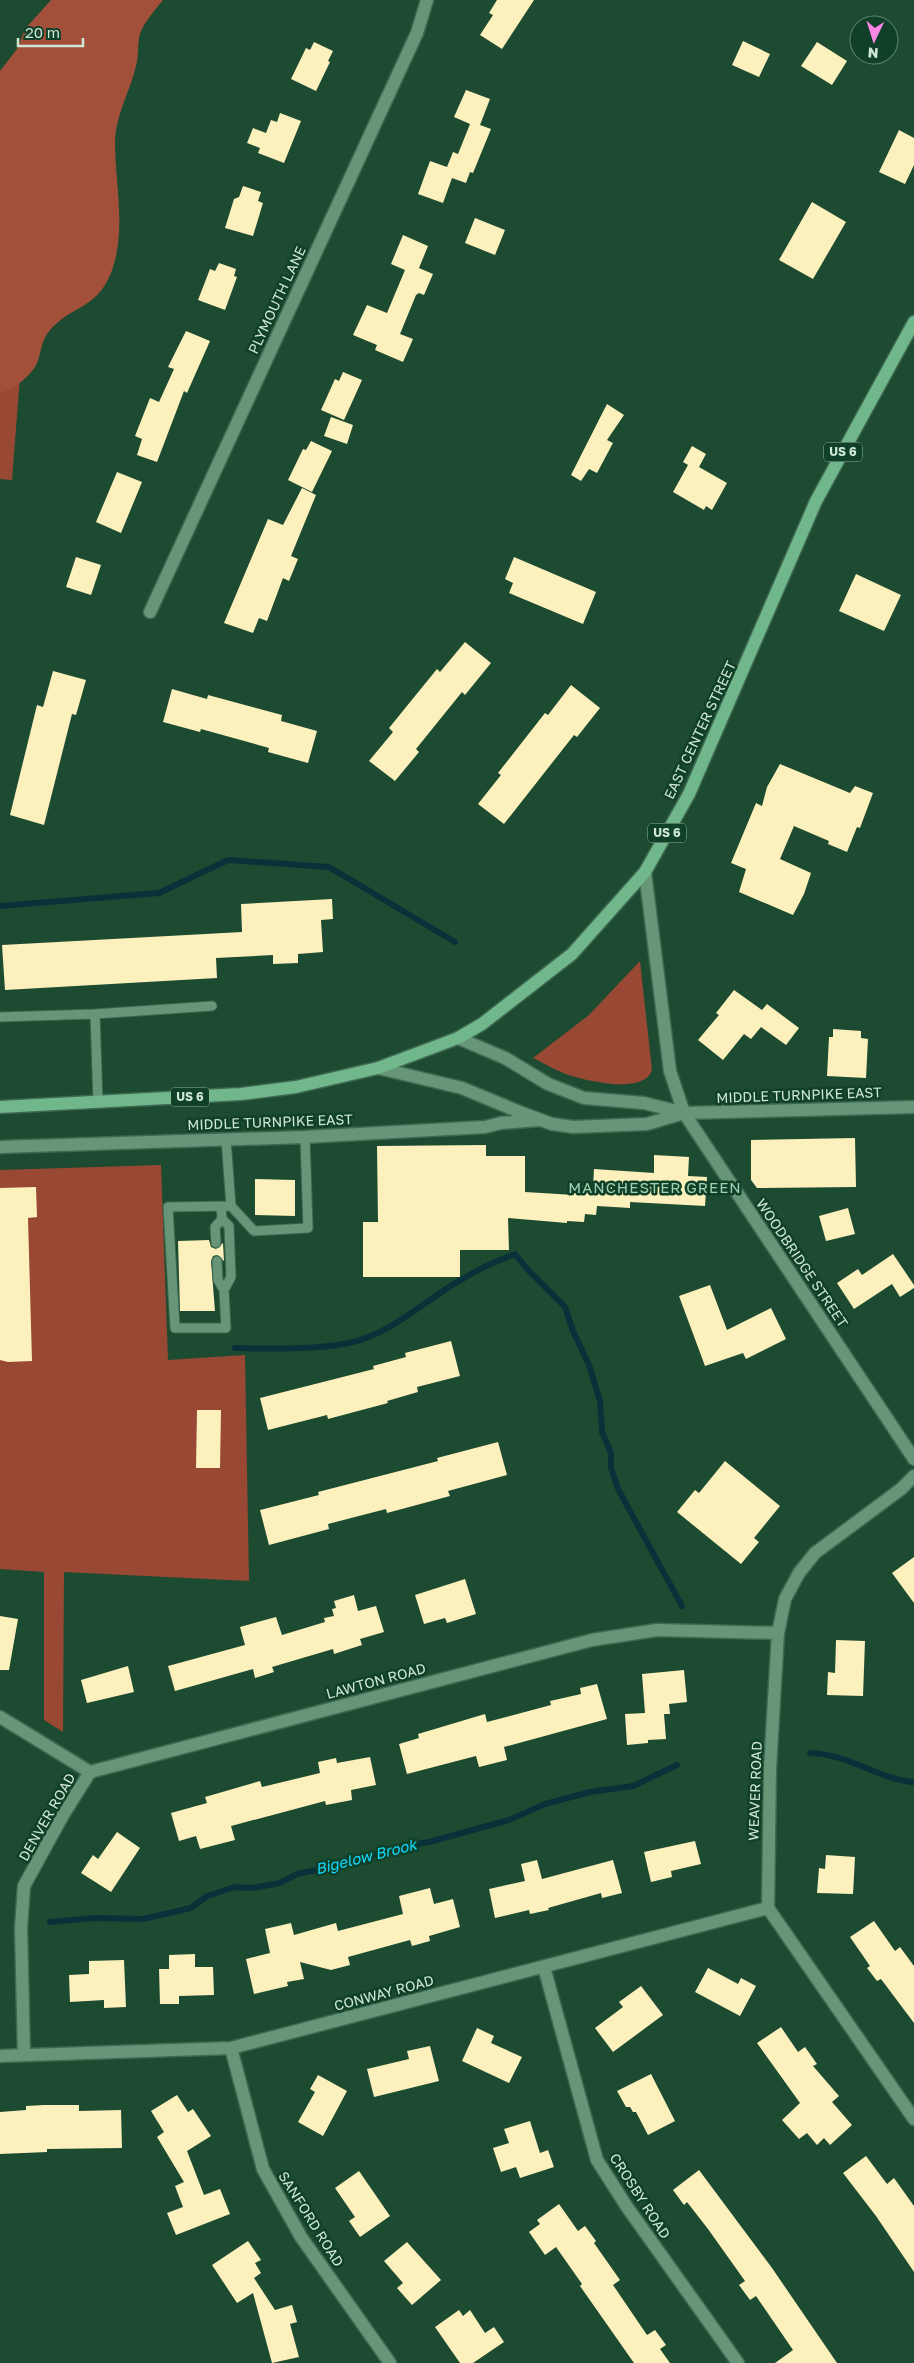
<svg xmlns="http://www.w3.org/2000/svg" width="914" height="2363" viewBox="0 0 914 2363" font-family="'Golos Text',sans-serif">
<rect width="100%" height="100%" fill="#1d4b31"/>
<path fill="#984833" d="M 0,165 L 24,325 L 12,480 L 0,479 Z
M 640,961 L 652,1070 C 644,1096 580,1080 561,1072 C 551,1068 542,1062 533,1058 L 589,1015 Z
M 161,1165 L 168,1360 L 245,1355 L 249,1581 L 64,1572 L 63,1732 L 44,1720 L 44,1572 L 0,1569 L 0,1170 Z"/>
<path fill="#a2503a" d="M 51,0 L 163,0 C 155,10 146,20 141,31 C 137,41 139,51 137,61 C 132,88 116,113 115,141 C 115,185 127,231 111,273 C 95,312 68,305 47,334 C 41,343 41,353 37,363 C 32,375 13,390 0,393 L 0,71 L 17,49 L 25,29 Z"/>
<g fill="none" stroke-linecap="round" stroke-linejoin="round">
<path stroke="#09313a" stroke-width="6" d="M 0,906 L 159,893 L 228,860 L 329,867 L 455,942
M 235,1348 C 268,1349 316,1350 349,1343 C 392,1334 426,1299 464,1278 C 479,1269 499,1260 515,1254 L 527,1269 L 565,1307 L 573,1331 L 589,1365 L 600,1401 L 602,1432 L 611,1453 L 611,1468 L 618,1489 L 682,1606
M 810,1753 C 849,1754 877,1779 914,1782
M 50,1922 L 94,1918 L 143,1919 L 191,1908 L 207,1896 L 235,1887 L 252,1888 L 280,1883 L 297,1874 L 347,1864 L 394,1848 L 429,1842 L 509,1820 L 545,1804 L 590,1792 L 633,1786 L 677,1765"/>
</g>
<path fill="#fcf0bc" d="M 497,0 L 534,0 L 502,49 L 480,35 L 493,15 L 489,13 Z
M 743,41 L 770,54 L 759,77 L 732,65 Z
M 314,42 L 333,51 L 328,61 L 330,62 L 316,91 L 291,79 L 306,48 L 310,50 Z
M 817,42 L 847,61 L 832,85 L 801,66 Z
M 466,90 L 490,99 L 480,125 L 491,129 L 473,173 L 470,172 L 466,183 L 452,178 L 443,203 L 418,194 L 430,161 L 447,167 L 453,152 L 458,154 L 470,124 L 454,117 Z
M 280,113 L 301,121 L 284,163 L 258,153 L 260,148 L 247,143 L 253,128 L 266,133 L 271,120 L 277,122 Z
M 899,130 L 914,138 L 914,165 L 905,184 L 879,172 Z
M 243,186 L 261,192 L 258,201 L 263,203 L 253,236 L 225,228 L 234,199 L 239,197 Z
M 812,202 L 846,222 L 813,279 L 779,260 Z
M 475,218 L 505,230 L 495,255 L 465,243 Z
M 403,235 L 428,246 L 419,268 L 433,274 L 424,295 L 419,293 L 416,295 L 400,334 L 413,339 L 403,362 L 375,350 L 377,345 L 353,335 L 367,305 L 387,313 L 405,270 L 391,264 Z
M 219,263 L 236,269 L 234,276 L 237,277 L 225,310 L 198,300 L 210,269 L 215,271 Z
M 186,331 L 210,341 L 187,393 L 184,391 L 157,462 L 137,455 L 142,439 L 135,436 L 150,398 L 159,402 L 174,369 L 168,367 Z
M 343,372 L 362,380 L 344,420 L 321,410 L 335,379 L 339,381 Z
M 607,404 L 624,415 L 607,440 L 613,443 L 597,473 L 589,469 L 581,481 L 571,475 Z
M 331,417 L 353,425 L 347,444 L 324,436 Z
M 311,441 L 332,451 L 312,492 L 288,480 L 303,449 L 306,450 Z
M 692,446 L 706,454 L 699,467 L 727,483 L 712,510 L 706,506 L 704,510 L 673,492 L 688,465 L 683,462 Z
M 117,472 L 142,482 L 121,533 L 96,522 Z
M 302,488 L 316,495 L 291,556 L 298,559 L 289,581 L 283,578 L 267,621 L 259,618 L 253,633 L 224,623 L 268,519 L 283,525 Z
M 76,557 L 101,565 L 91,595 L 66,587 Z
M 514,557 L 596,592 L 583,624 L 509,593 L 513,583 L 505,579 Z
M 856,574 L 901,595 L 884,631 L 839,611 Z
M 465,642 L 491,663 L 465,695 L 462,692 L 416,749 L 419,752 L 395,781 L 369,761 L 393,732 L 389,728 L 437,669 L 440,672 Z
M 53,671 L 86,680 L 76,715 L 72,714 L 44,825 L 10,815 L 37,705 L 43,707 Z
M 571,685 L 600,708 L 577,737 L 574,735 L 504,824 L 478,804 L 501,775 L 498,773 L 545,713 L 548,715 Z
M 172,689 L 207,699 L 208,695 L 282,715 L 281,721 L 317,731 L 308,763 L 268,752 L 269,748 L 201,729 L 200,732 L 163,722 Z
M 780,764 L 850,793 L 855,786 L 873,793 L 860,828 L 857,827 L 847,852 L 828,844 L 829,841 L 794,826 L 780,859 L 811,873 L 804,894 L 793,915 L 739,892 L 746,869 L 731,863 L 756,803 L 762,806 L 767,787 Z
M 332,899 L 333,919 L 321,920 L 323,952 L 298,954 L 298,963 L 273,964 L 273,955 L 216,958 L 217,978 L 5,990 L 2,945 L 242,932 L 241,904 Z
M 734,990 L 762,1010 L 767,1004 L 799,1028 L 786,1045 L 761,1027 L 751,1039 L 744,1034 L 723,1060 L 698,1040 L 719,1015 L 716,1013 Z
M 833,1029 L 861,1031 L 861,1038 L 868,1039 L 866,1078 L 827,1076 L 829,1037 L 833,1037 Z
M 855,1138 L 856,1187 L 757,1188 L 751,1180 L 751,1140 Z
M 486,1145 L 486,1156 L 525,1156 L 525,1192 L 574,1195 L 574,1186 L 593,1187 L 594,1169 L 654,1173 L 654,1155 L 689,1157 L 688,1176 L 707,1177 L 705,1206 L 630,1202 L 630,1208 L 597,1206 L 596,1215 L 585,1214 L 584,1222 L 567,1221 L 567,1223 L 508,1218 L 509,1250 L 460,1250 L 460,1277 L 363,1277 L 363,1222 L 378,1222 L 377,1146 Z
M 255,1179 L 295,1180 L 295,1216 L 255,1215 Z
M 36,1187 L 37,1217 L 28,1218 L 32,1361 L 8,1362 L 0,1360 L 0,1188 Z
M 848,1208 L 855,1234 L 826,1241 L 819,1216 Z
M 209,1240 L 211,1247 L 216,1249 L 223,1243 L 224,1261 L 217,1255 L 213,1256 L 211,1261 L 215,1311 L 180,1311 L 178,1241 Z
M 893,1254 L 914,1285 L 914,1288 L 900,1297 L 892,1284 L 854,1309 L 837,1283 L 858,1269 L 862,1275 Z
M 710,1285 L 727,1330 L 771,1308 L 786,1339 L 746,1359 L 743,1353 L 705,1366 L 679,1296 Z
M 451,1341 L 460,1376 L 417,1387 L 418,1392 L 387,1401 L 388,1403 L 328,1419 L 327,1415 L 268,1430 L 260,1398 L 374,1369 L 373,1366 L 406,1357 L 405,1353 Z
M 197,1410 L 221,1410 L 220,1468 L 196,1468 Z
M 498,1442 L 507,1475 L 448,1491 L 450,1496 L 387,1513 L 386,1509 L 328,1524 L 329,1529 L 269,1545 L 260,1510 L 319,1495 L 318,1492 L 438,1461 L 437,1458 Z
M 725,1461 L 780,1506 L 754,1538 L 759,1542 L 741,1564 L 677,1512 L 695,1490 L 699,1493 Z
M 914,1557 L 914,1603 L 892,1573 Z
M 465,1579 L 476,1614 L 447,1623 L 445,1618 L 424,1624 L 415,1595 Z
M 354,1595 L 358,1611 L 376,1606 L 384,1632 L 360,1639 L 362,1645 L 334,1654 L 333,1649 L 272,1667 L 274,1672 L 255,1678 L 253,1669 L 175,1691 L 168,1666 L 245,1645 L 240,1627 L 276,1617 L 282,1635 L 325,1622 L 324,1618 L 334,1616 L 332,1609 L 336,1608 L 334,1601 Z
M 0,1616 L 18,1619 L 9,1670 L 0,1670 Z
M 836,1640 L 865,1641 L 863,1696 L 827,1695 L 828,1672 L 835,1673 Z
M 128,1666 L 134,1692 L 87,1703 L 81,1680 Z
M 684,1670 L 687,1702 L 669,1704 L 670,1714 L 664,1714 L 666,1739 L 648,1740 L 648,1743 L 627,1745 L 625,1714 L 645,1713 L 642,1674 Z
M 597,1684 L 607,1719 L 504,1747 L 507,1760 L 479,1767 L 476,1756 L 407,1774 L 399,1744 L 419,1738 L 418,1734 L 485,1714 L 487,1722 L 551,1705 L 550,1701 L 581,1694 L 580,1688 Z
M 370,1757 L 376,1785 L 351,1790 L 352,1800 L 326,1805 L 325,1801 L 231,1826 L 235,1840 L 200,1849 L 196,1836 L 179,1841 L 171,1813 L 207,1803 L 205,1797 L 260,1781 L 262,1787 L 320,1773 L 318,1762 L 336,1758 L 337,1763 Z
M 117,1832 L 140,1848 L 111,1892 L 81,1873 L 93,1855 L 98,1859 Z
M 695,1841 L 701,1864 L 671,1871 L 672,1877 L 651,1882 L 644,1852 Z
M 826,1855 L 855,1857 L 853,1894 L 817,1893 L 819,1868 L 825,1869 Z
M 537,1860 L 542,1879 L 613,1860 L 622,1893 L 602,1898 L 601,1893 L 548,1908 L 549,1910 L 530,1914 L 529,1910 L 495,1918 L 489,1889 L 525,1881 L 521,1864 Z
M 430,1888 L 434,1904 L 453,1899 L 460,1927 L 429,1936 L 430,1941 L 412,1946 L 410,1940 L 348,1957 L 350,1965 L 331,1970 L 300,1962 L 304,1979 L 287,1982 L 288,1986 L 254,1994 L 246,1959 L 270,1953 L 265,1929 L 291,1923 L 294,1935 L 336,1923 L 338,1931 L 403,1914 L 399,1896 Z
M 874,1921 L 895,1951 L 900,1947 L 914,1966 L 914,2023 L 881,1979 L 877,1981 L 867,1968 L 870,1966 L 850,1937 Z
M 195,1954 L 195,1967 L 213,1967 L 214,1995 L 179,1996 L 179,2004 L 160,2004 L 159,1969 L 169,1969 L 169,1955 Z
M 124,1960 L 126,2007 L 104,2008 L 104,2000 L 70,2002 L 69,1975 L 89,1974 L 89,1961 Z
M 708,1968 L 738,1984 L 741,1978 L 756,1986 L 740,2016 L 695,1992 Z
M 641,1986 L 663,2015 L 613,2052 L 595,2028 L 623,2007 L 619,2002 Z
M 781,2027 L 798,2052 L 805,2047 L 817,2064 L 813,2066 L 839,2096 L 832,2102 L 852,2125 L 830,2145 L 824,2138 L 817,2145 L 807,2133 L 799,2139 L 782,2120 L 800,2103 L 757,2043 Z
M 477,2028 L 494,2036 L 491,2043 L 522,2057 L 509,2083 L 462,2061 Z
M 430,2046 L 439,2081 L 374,2097 L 367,2069 L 409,2059 L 407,2051 Z
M 651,2074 L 675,2121 L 648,2135 L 636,2112 L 633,2112 L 630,2107 L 626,2107 L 617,2091 Z
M 318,2075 L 347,2091 L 323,2136 L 298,2122 L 315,2092 L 310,2089 Z
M 177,2095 L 188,2112 L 193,2109 L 211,2136 L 187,2151 L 204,2195 L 220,2189 L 230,2214 L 176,2235 L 167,2213 L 183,2207 L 175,2186 L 184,2182 L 157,2137 L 164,2132 L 151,2111 Z
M 44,2105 L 79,2105 L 79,2111 L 121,2110 L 122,2148 L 47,2149 L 47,2152 L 0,2154 L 0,2112 L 26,2110 L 26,2106 Z
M 530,2121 L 540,2153 L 548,2150 L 554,2167 L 520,2178 L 516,2167 L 501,2172 L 493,2148 L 509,2143 L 504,2129 Z
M 866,2156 L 887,2184 L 894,2178 L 914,2206 L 914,2272 L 876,2216 L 843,2173 Z
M 699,2170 L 772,2268 L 837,2363 L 775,2363 L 793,2350 L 756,2296 L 750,2300 L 739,2285 L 745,2281 L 708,2229 L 687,2202 L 684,2205 L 673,2190 Z
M 359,2171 L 390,2216 L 360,2237 L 349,2221 L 355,2217 L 335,2188 Z
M 559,2204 L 578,2231 L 585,2226 L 596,2241 L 594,2243 L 620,2280 L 613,2285 L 647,2335 L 655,2330 L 666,2345 L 660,2349 L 670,2363 L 634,2363 L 580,2286 L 582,2284 L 556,2247 L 545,2255 L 529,2232 L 540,2224 L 537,2220 Z
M 248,2241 L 261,2260 L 255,2263 L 261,2273 L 254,2278 L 275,2310 L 292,2305 L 297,2322 L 290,2324 L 299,2357 L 272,2363 L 253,2293 L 237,2303 L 212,2265 Z
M 407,2242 L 441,2280 L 412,2305 L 397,2288 L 403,2283 L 384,2261 Z
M 459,2310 L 463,2316 L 470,2310 L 485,2333 L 494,2327 L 504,2342 L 473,2363 L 460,2363 L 435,2327 Z"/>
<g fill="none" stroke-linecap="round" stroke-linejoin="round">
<g stroke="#3e6851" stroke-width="11">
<path id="service" d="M 0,1017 L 95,1014
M 98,1102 L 95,1014 L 212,1006
M 226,1139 L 231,1206 L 254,1231 L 308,1228 L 305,1137
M 222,1219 L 229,1226 L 231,1277 L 224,1290 L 226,1328 L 175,1328 L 168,1207 L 231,1206
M 216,1243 L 215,1227 L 222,1219 L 221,1206
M 217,1261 L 218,1280 L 224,1290"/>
</g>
<g stroke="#3e6851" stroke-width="15">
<path id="minor" d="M 150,612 L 417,33 L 427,0
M 0,1147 L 305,1137 L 485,1127 L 501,1123 L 540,1120
M 914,1476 L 901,1489 L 815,1553 L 799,1573 L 785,1599 L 778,1633 L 770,1768 L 768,1908 L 914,2119
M 0,1717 L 90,1772 L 592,1640 L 657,1630 L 778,1633
M 544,1967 L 597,2160 L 627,2207 L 738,2363
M 231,2048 L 263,2169 L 301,2237 L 390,2363
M 24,2055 L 21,1928 L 24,1886 L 63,1815 L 90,1772
M 0,2056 L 231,2048 L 768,1908"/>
</g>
<g stroke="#3e6851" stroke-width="15">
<path id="secondary" d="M 645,872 L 670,1071 L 684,1113 L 914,1459
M 458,1038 L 505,1058 L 548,1084 L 584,1098 L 644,1103 L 684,1113
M 378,1068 L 462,1088 L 522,1113 L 552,1124 L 573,1127 L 647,1124 L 684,1113 L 914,1107"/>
</g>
<g stroke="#3e6851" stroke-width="15">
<path id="primary" d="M 0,1107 L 241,1094 L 296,1087 L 378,1068 L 458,1038 L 482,1024 L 572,954 L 645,872 L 689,794 L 816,501 L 914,322"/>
</g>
<use href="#service" stroke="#669677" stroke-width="9"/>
<use href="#minor" stroke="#669677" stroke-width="12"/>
<use href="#secondary" stroke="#669677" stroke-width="12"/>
<use href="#primary" stroke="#70b88b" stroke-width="12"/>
</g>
<g text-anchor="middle" stroke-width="5" stroke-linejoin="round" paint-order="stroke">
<g fill="#104027" stroke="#95b5a2" stroke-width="1">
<rect x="824" y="442.5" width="38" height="19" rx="4"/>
<rect x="648" y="823.5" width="38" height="19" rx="4"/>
<rect x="171" y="1087.5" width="38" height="19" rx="4"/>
</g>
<g font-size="12" font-weight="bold" fill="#cee7d6">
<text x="843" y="456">US 6</text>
<text x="667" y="837">US 6</text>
<text x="190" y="1101">US 6</text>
</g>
<g font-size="14" fill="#cee7d6" stroke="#104027">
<text transform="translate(277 300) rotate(-65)" y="5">PLYMOUTH LANE</text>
<text transform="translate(700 730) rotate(-65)" y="5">EAST CENTER STREET</text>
<text transform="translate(799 1095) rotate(-2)" y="5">MIDDLE TURNPIKE EAST</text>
<text transform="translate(270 1122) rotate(-2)" y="5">MIDDLE TURNPIKE EAST</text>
<text transform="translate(802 1263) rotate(56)" y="5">WOODBRIDGE STREET</text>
<text transform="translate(376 1681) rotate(-15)" y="5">LAWTON ROAD</text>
<text transform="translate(755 1791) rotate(-88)" y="5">WEAVER ROAD</text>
<text transform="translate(47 1817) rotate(-60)" y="5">DENVER ROAD</text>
<text transform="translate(384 1993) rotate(-15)" y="5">CONWAY ROAD</text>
<text transform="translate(640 2196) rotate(57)" y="5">CROSBY ROAD</text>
<text transform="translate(311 2219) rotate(58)" y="5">SANFORD ROAD</text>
</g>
<g font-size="15" letter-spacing="1" fill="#a0d2b1" stroke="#104027">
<text x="655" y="1193">MANCHESTER GREEN</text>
</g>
<g font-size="15" font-style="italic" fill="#10daff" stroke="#104027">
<text transform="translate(366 1857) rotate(-14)" y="5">Bigelow Brook</text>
</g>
</g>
<g transform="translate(874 40) rotate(184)"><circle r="24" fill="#104027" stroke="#5c836d"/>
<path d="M0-4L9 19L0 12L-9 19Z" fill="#fc86e3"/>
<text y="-8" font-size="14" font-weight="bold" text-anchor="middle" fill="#cee7d6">N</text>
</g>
<path d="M18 38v8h65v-8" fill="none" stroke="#cee7d6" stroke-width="2.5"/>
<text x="25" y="38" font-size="15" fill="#cee7d6" stroke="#104027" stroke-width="4" paint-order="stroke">20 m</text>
</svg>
